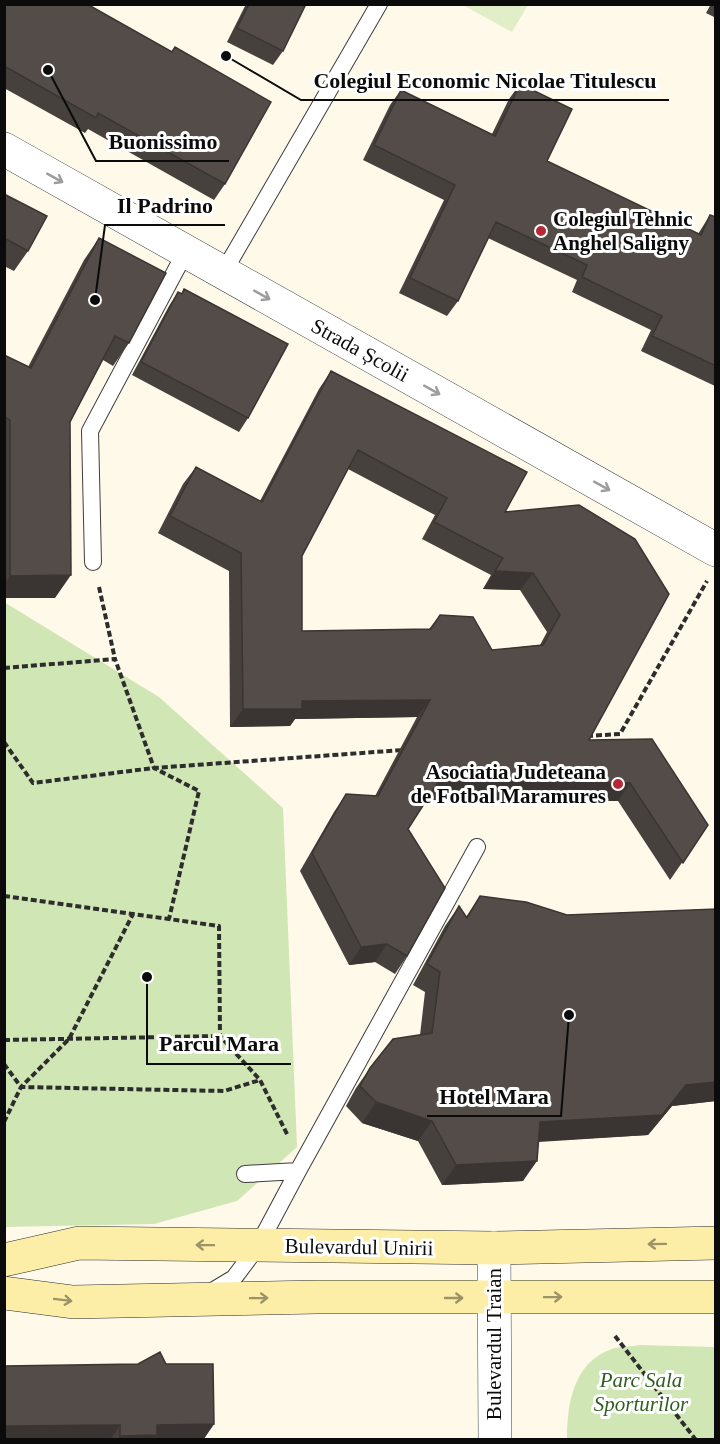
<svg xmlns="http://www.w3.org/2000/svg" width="720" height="1444" viewBox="0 0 720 1444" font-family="Georgia,serif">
<rect width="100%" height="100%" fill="#fef9e9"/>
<path fill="#d1e6b5" d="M 4,602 L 159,697 L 283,808 L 297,1147 L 237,1201 L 154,1224 L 5,1227 Z
M 640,1345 L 715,1347 L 715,1439 L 567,1439 C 567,1405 573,1362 612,1349 C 620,1346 631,1347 640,1345 Z"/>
<path fill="#e2eec7" d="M 463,5 L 528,5 L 512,32 Z"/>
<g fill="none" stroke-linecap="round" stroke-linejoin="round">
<g stroke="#3e3e3e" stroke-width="18">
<path id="service" d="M 223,273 L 379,4
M 93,562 L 90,431 L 186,251
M 245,1174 L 298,1171
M 209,1293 L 234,1278 L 258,1246 L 298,1171 L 477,847"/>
</g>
<g stroke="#3e3e3e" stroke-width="34">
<path id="minor" d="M 4,149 L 716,550"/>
</g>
<g stroke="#3e3e3e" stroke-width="34">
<path id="tertiary" d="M 494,1248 L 495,1440"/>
</g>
<g stroke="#2d2d2d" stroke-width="34">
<path id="secondary" d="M 4,1260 L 79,1243 L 494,1248 L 716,1243
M 4,1293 L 73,1302 L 317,1297 L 716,1297"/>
</g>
<path stroke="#2d2d2d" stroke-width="4" stroke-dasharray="6 3" stroke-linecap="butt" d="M 99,587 L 115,659
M 4,668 L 115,659 L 154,768 L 199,791 L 169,919
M 587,736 L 620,734 L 707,581
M 4,742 L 33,783 L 154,768 L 403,750
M 4,896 L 219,926 L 220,1036 L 260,1080 L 288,1136
M 4,1040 L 220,1036
M 4,1064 L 21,1087 L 224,1091 L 260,1080
M 4,1122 L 21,1087 L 69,1039 L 133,914
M 615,1336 L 696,1440"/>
<use href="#service" stroke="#fff" stroke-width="16"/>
<use href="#minor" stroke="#fff" stroke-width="33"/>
<use href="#tertiary" stroke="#fff" stroke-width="33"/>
<use href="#secondary" stroke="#fceea7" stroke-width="33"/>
</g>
<path fill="#47413e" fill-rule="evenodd" d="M 4,4 L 171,52 L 175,47 L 225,184 L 214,200 L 88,129 L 85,133 L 4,88 Z
M 246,4 L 306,4 L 283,51 L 273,65 L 227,42 Z
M 711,4 L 716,4 L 716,18 L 706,13 Z
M 520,84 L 547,161 L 698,234 L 710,215 L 716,217 L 715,386 L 641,351 L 651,330 L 572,292 L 577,280 L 488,238 L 458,301 L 447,316 L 399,293 L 444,200 L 363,160 L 390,105 L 401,90 L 492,134 L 509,99 Z
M 4,194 L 28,251 L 14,271 L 4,266 Z
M 99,238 L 129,343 L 113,366 L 103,360 L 70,422 L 55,598 L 4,598 L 4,355 L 28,367 L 84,260 Z
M 184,289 L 248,418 L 239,432 L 132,375 L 169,306 L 178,292 L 181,294 Z
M 331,371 L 505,512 L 579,505 L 589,740 L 708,825 L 670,880 L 618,801 L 427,800 L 408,829 L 407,956 L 395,974 L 375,962 L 349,965 L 300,871 L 334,812 L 346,794 L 375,796 L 417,717 L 295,719 L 290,726 L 230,727 L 229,571 L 158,533 L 183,484 L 196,467 L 260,501 L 319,389 ZM 348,469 L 435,515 L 422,539 L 491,575 L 483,589 L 520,590 L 547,632 L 540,645 L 492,650 L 440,615 L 429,629 L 302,631 L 302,556 Z
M 480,896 L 567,915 L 716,909 L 716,1101 L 672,1106 L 648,1135 L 539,1142 L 523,1181 L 442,1185 L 418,1141 L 362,1123 L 346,1106 L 356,1088 L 370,1068 L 420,1035 L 425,992 L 413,985 L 445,926 L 459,906 L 466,917 Z
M 166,1364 L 214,1424 L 203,1440 L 4,1440 Z"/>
<path fill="#3a3532" d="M 495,571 L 533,573 L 520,590 L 483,589 Z
M 71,575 L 55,598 L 4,598 L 4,584 L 10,576 Z
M 430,700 L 417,717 L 295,719 L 290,726 L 230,727 L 243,709 L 302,701 Z
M 438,782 L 630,783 L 618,801 L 426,800 Z
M 387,944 L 375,962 L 349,965 L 361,947 Z
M 716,1082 L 716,1101 L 672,1106 L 648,1135 L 526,1142 L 540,1122 L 686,1085 Z
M 376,1102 L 432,1121 L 418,1141 L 362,1123 Z
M 537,1161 L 523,1181 L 442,1185 L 456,1165 Z
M 214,1424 L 203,1440 L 118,1440 L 120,1436 L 157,1425 Z
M 120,1425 L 110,1440 L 4,1440 L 4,1429 L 6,1426 Z"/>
<path fill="#534c48" stroke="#3a3532" stroke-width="1.5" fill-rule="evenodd" d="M 4,4 L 87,4 L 172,52 L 175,47 L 271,102 L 225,184 L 98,113 L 96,118 L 4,66 Z
M 249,4 L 306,4 L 283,51 L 237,28 Z
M 520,84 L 572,109 L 547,161 L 701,235 L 710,215 L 716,217 L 716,366 L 652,336 L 662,316 L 582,277 L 587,265 L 496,222 L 458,301 L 410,278 L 455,185 L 374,145 L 401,90 L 495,136 Z
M 4,194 L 47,216 L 28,251 L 4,238 Z
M 99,238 L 166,273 L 129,343 L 115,336 L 70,422 L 71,575 L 10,576 L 10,420 L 4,417 L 4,355 L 31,368 Z
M 184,289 L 288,344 L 248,418 L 141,362 L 178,292 L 182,294 Z
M 331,371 L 527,472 L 505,512 L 579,505 L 635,539 L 669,594 L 589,740 L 652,739 L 708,825 L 683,863 L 630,783 L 438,782 L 408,829 L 445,888 L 407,956 L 387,944 L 361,947 L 312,853 L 346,794 L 378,796 L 430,700 L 302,701 L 302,709 L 243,709 L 241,553 L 170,516 L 196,467 L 262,502 ZM 358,450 L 447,498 L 434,522 L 503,558 L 495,571 L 533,573 L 560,615 L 543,645 L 492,650 L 473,617 L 440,615 L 431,629 L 302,631 L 302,556 Z
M 480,896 L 526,902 L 567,915 L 716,909 L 716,1082 L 686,1085 L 662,1115 L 540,1122 L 537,1161 L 456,1165 L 432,1121 L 376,1102 L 360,1086 L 370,1068 L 393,1039 L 432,1033 L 440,972 L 427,964 L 459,906 L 467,918 Z
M 160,1352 L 166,1364 L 213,1364 L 214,1424 L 157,1425 L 157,1435 L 120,1436 L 120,1425 L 6,1426 L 6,1437 L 4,1437 L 4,1366 L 138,1364 Z"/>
<defs><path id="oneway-shaft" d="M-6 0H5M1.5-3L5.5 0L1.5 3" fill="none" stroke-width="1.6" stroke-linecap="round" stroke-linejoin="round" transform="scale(1.5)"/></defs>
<g stroke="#9d9d9d">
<use href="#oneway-shaft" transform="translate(55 178) rotate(29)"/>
<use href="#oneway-shaft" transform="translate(262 295) rotate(29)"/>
<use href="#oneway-shaft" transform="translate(432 390) rotate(29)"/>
<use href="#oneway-shaft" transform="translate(602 486) rotate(29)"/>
</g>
<g stroke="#9c9369">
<use href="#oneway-shaft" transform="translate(657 1244) rotate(179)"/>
<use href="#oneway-shaft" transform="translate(205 1245) rotate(-179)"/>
<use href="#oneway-shaft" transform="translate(553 1297) rotate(-1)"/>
<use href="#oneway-shaft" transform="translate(259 1298) rotate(-1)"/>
<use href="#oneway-shaft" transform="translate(454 1298)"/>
<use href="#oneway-shaft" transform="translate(63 1300) rotate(7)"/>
</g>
<g fill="#b52937" stroke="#fff" stroke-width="2">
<circle cx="541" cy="231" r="6"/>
<circle cx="618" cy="784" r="6"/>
</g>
<g text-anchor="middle" stroke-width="6" stroke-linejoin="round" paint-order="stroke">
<g font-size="21" font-weight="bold" fill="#0b0b0b" stroke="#fff" text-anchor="start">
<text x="553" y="226">Colegiul Tehnic<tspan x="553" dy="24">Anghel Saligny</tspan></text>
<text x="606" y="779" text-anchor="end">Asociatia Judeteana<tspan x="606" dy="24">de Fotbal Maramures</tspan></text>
</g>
<g font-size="21" fill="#0b0b0b" stroke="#fff">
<text transform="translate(360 350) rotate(29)" y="7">Strada Școlii</text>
<text transform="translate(359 1247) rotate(1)" y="7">Bulevardul Unirii</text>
<text transform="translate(494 1344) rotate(-90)" y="7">Bulevardul Traian</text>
</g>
<g font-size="21" font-style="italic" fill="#2f5f1f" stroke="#fff">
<text x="641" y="1387">Parc Sala<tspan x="641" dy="24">Sporturilor</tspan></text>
</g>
</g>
<path fill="none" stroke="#0b0b0b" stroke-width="2" d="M226 56L301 100H669M48 70L96 161H229M95 300L105 225H225M147 977L147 1064H291M569 1015L561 1116H427"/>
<g fill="#0b0b0b" stroke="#fff" stroke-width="2">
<circle cx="226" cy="56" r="6"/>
<circle cx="48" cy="70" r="6"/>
<circle cx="95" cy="300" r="6"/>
<circle cx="147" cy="977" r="6"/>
<circle cx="569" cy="1015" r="6"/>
</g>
<g font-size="22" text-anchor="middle" font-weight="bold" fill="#0b0b0b" stroke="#fff" stroke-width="6" stroke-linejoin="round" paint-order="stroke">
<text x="485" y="88">Colegiul Economic Nicolae Titulescu</text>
<text x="163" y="149">Buonissimo</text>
<text x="165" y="213">Il Padrino</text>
<text x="219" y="1051">Parcul Mara</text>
<text x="494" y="1104">Hotel Mara</text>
</g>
<rect width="720" height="1444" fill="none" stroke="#0b0b0b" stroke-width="12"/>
</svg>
